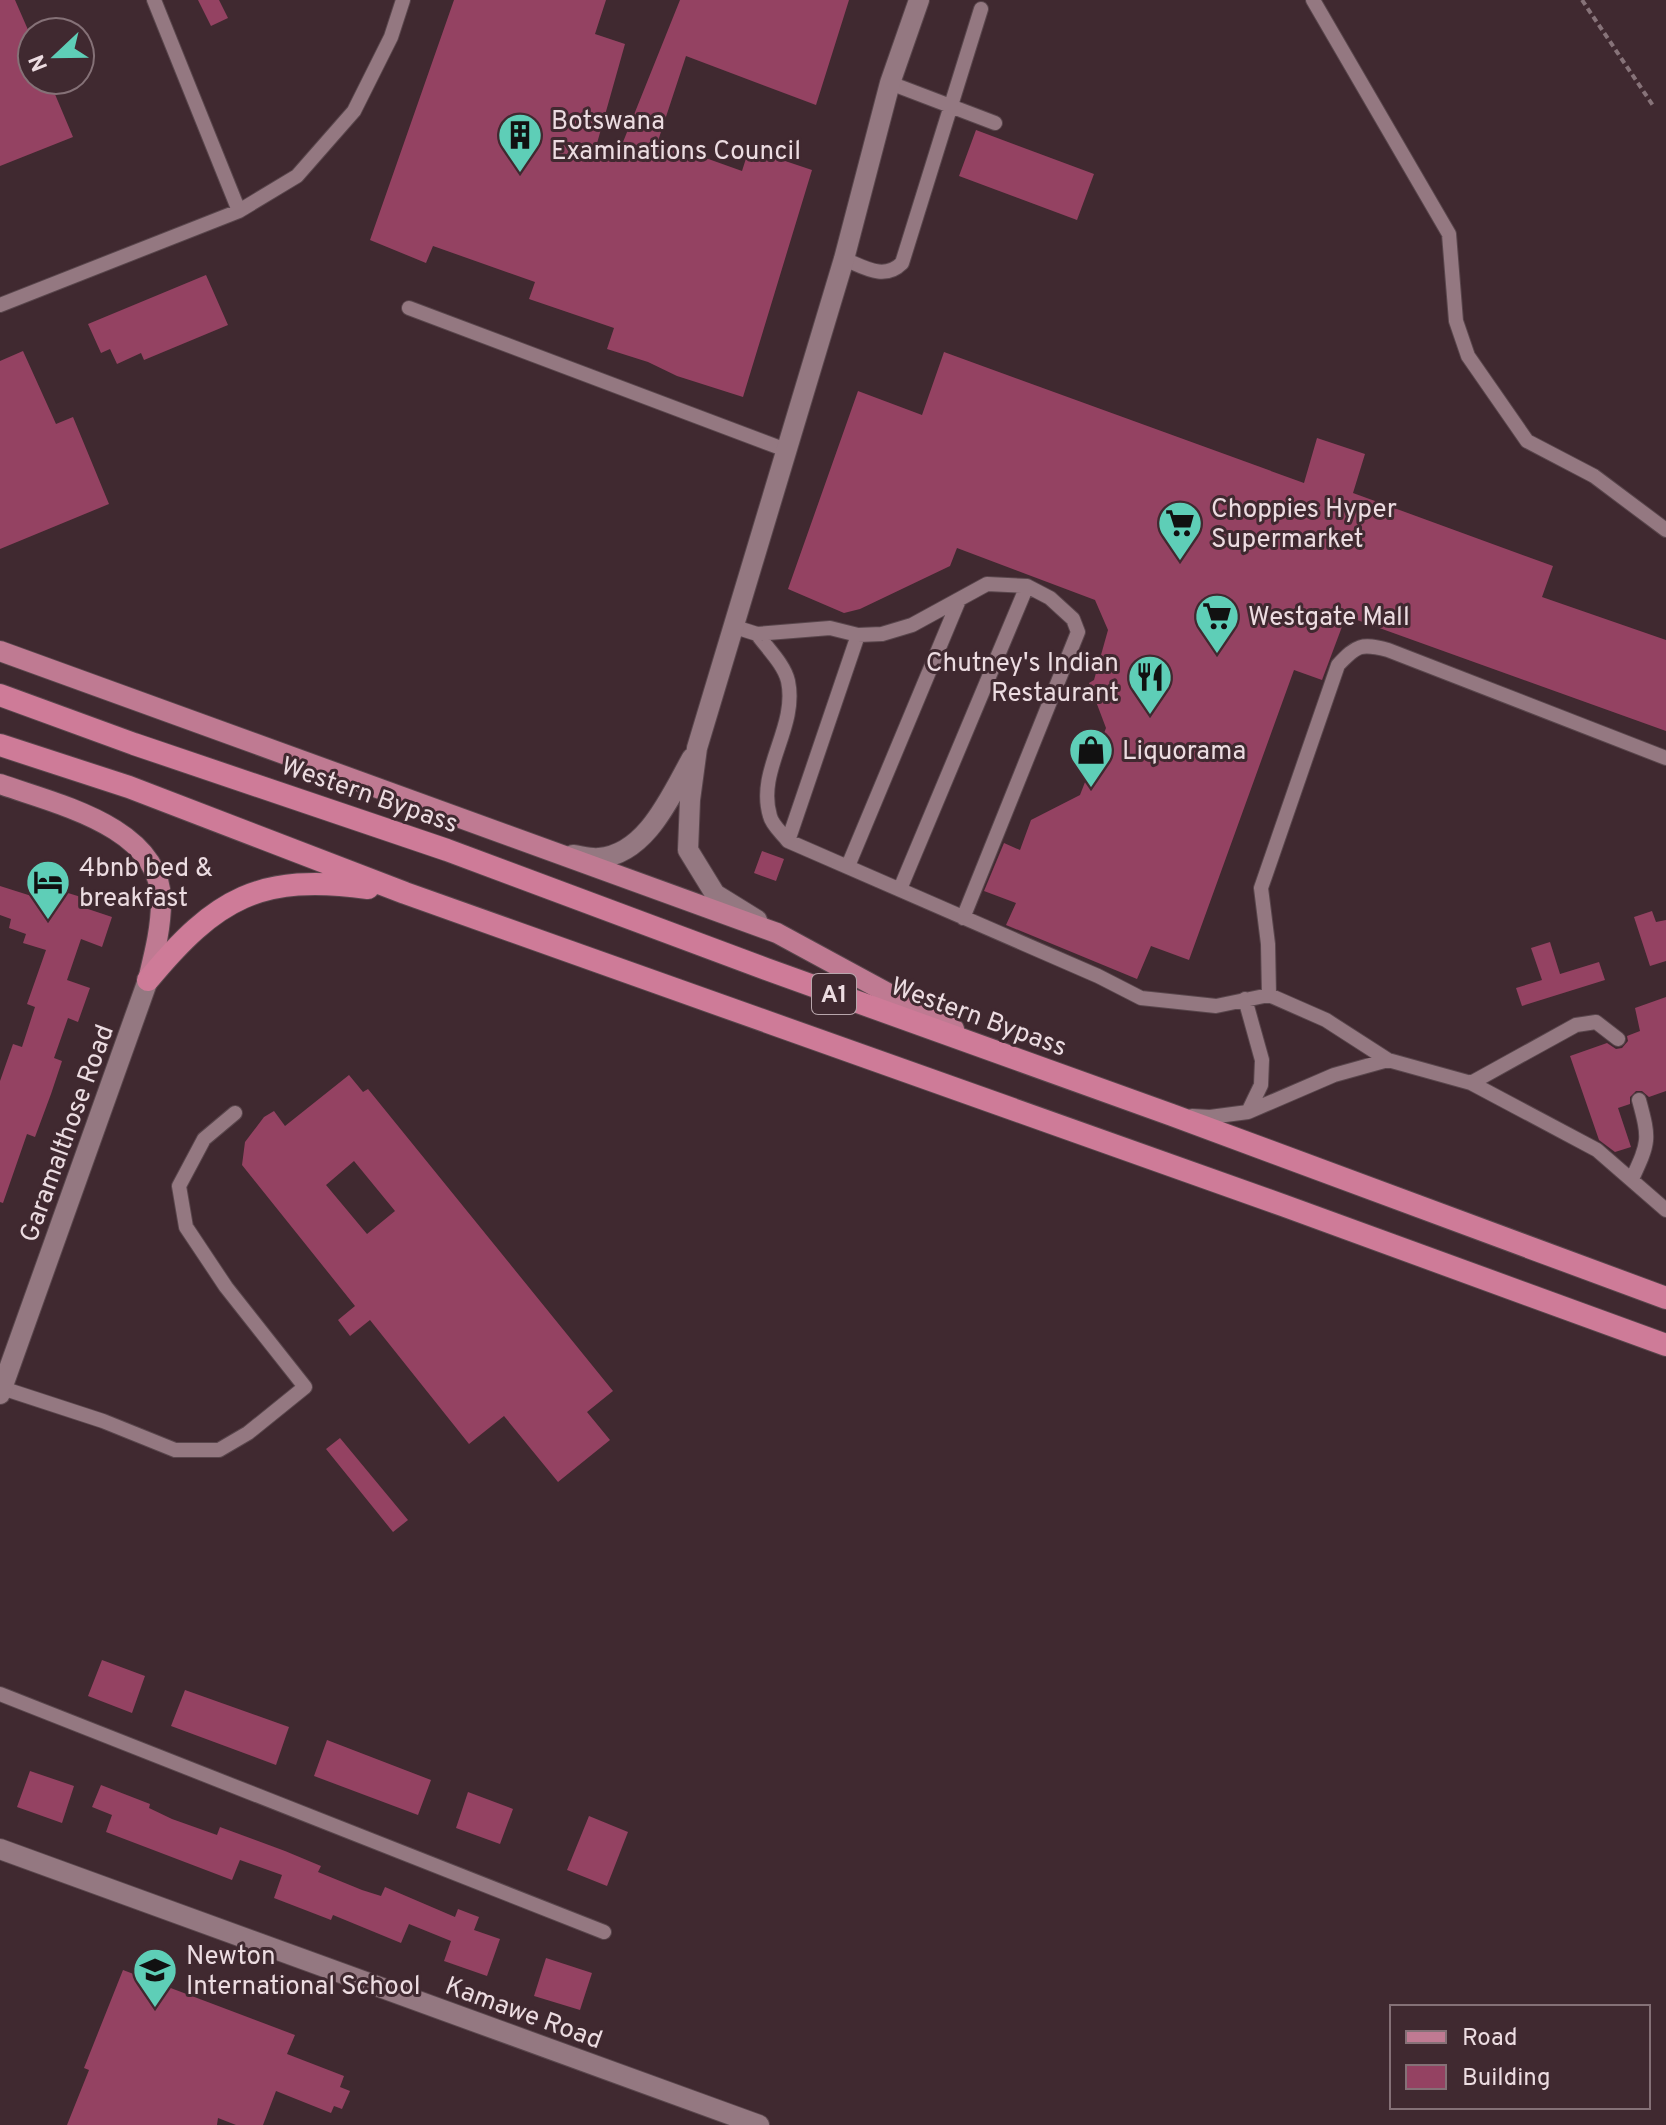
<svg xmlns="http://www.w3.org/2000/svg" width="1666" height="2125" viewBox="0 0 1666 2125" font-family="Overpass,sans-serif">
<rect width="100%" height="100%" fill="#402930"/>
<path fill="#944262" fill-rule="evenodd" d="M 0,0 L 15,0 L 32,39 L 32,80 L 49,80 L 73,137 L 0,166 Z
M 198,0 L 219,0 L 228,18 L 211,26 Z
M 454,0 L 606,0 L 595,34 L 625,44 L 594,154 L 615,162 L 680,0 L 849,0 L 816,105 L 686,56 L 658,141 L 742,171 L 749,149 L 812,170 L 743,397 L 677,376 L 648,362 L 607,349 L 614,328 L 529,299 L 535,282 L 433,246 L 426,263 L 370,240 Z
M 976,130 L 1094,174 L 1077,220 L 959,176 Z
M 206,275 L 228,325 L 144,360 L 141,353 L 117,364 L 110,349 L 101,353 L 88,324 Z
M 23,351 L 56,424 L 73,417 L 109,504 L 0,549 L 0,361 Z
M 944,352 L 1304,483 L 1317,438 L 1365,454 L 1353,493 L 1553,566 L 1542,597 L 1666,640 L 1666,731 L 1346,616 L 1322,680 L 1294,670 L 1189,960 L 1151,946 L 1137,979 L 1006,925 L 1016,903 L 984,891 L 1004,843 L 1020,850 L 1031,820 L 1080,795 L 1106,728 L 1089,683 L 1094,680 L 1108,630 L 1095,600 L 957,548 L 950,566 L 860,609 L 844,613 L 788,589 L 858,391 L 922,415 Z
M 762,851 L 784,859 L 776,881 L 754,873 Z
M 0,886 L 41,899 L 45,886 L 81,897 L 79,906 L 112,917 L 102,947 L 81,939 L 67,980 L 90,988 L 78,1022 L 68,1018 L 54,1058 L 62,1061 L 51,1094 L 35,1137 L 27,1134 L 3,1203 L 0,1202 L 0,1081 L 13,1044 L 22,1047 L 35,1007 L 27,1004 L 46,950 L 23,943 L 26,934 L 9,928 L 11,919 L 0,915 Z
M 1652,911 L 1656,922 L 1666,920 L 1666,961 L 1650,966 L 1634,917 Z
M 1550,942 L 1560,974 L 1599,962 L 1605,980 L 1522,1006 L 1516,988 L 1542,980 L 1531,948 Z
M 1666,997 L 1666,1091 L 1649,1097 L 1642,1091 L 1636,1091 L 1630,1097 L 1630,1104 L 1618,1108 L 1631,1147 L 1615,1152 L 1599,1140 L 1570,1056 L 1607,1043 L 1616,1049 L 1622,1048 L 1628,1041 L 1627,1036 L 1640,1031 L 1635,1008 Z
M 349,1075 L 363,1092 L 368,1089 L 613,1391 L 587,1412 L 610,1440 L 558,1482 L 504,1416 L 469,1444 L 370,1320 L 350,1336 L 338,1320 L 355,1306 L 242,1165 L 245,1142 L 264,1117 L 274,1111 L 285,1126 ZM 354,1161 L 395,1211 L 367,1234 L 326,1185 Z
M 340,1438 L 408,1520 L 393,1532 L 326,1449 Z
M 102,1660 L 145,1676 L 132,1713 L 88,1696 Z
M 185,1690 L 289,1727 L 276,1765 L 171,1726 Z
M 327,1740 L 431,1780 L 418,1815 L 314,1776 Z
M 30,1771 L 74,1786 L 62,1823 L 17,1807 Z
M 101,1785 L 150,1804 L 149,1808 L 172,1819 L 217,1835 L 220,1827 L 285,1851 L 321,1866 L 318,1872 L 362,1890 L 381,1896 L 385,1887 L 455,1917 L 458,1909 L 479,1917 L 474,1930 L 500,1939 L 487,1976 L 444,1961 L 451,1941 L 409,1924 L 401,1943 L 333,1915 L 331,1920 L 274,1898 L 282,1875 L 240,1860 L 232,1880 L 106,1832 L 112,1815 L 92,1807 Z
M 468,1792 L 513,1809 L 500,1844 L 456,1828 Z
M 589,1816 L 628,1832 L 607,1886 L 567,1870 Z
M 546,1958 L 592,1973 L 580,2010 L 534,1996 Z
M 123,1970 L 295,2035 L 287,2054 L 344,2076 L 340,2087 L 350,2091 L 342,2109 L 334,2106 L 331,2113 L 276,2091 L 263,2125 L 236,2125 L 218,2118 L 217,2125 L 67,2125 L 89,2070 L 84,2068 Z"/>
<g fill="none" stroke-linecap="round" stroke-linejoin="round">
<g stroke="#59464c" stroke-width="16">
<path id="service" d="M 154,0 L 239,211
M 1313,0 L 1449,234 L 1456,321 L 1468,356 L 1527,441 L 1594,476 L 1666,530
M 890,83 L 995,123
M 844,259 C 864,267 884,281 902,263 L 981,9
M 0,305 L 239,211 L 297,176 L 354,111 L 391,37 L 403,0
M 409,308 L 786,450
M 732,626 L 757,634 L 830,628 L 858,635 L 882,634 L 912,625 L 987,584 L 1027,586 L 1050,598 L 1073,619 L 1078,632 L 963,918
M 757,634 C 767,648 784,664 788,681 C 798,728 756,770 770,816 C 772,825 782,833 788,841 L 1098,976 L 1141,998 L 1216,1006 L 1269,995 L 1326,1020 L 1388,1060
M 788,841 L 858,635
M 848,866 L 959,600
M 900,889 L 1027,586
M 1269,995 L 1268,944 L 1261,888 L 1338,665 C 1357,645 1361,643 1388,650 L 1666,758
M 1245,999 L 1262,1060 L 1261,1085 L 1248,1112
M 1471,1083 L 1576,1025 L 1596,1022 L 1618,1039
M 1192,1116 L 1210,1117 L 1248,1112 L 1334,1075 L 1388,1060 L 1471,1083 L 1597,1150 L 1666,1210
M 1632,1179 C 1649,1142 1650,1140 1639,1100
M 2,1388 L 103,1421 L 175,1450 L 219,1450 L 248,1433 L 305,1387 L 226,1287 L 186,1227 L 179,1186 L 204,1139 L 235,1113
M 0,1694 L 604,1932"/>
</g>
<g stroke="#59464c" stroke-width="22">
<path id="minor" d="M 573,855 C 581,856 591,859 599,858 C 647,854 671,795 692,758
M 757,920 L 715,894 L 688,850 L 690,800 L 697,748 L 844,259 L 890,83 L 919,0
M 0,1849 L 759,2125"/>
</g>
<g stroke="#59464c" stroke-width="22">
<path id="tertiary" d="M 0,1394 L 148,980"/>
</g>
<g stroke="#59464c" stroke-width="22">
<path id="primary" d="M 0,651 L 777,933 L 954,1029
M 0,784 C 56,804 162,827 161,902 C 161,929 154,955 148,980"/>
</g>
<g stroke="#59464c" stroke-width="24">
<path id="trunk" d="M 0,695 L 134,744 L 447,850 L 766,969 L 1172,1115 L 1666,1298
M 0,745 L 129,787 L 405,893 L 1285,1206 L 1666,1345
M 148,980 C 216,898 260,873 368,888"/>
</g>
<path stroke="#877379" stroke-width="4" stroke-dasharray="6 4" stroke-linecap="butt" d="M 1582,0 L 1654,107"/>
<use href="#service" stroke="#947881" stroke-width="14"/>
<use href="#minor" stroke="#947881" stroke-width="20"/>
<use href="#tertiary" stroke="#947881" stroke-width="20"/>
<use href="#primary" stroke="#bf7a92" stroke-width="20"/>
<use href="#trunk" stroke="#ce7b98" stroke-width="22"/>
</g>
<defs>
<g id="building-pin" transform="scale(2.3)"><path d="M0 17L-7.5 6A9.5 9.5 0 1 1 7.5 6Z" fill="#5eceb7" stroke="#402930"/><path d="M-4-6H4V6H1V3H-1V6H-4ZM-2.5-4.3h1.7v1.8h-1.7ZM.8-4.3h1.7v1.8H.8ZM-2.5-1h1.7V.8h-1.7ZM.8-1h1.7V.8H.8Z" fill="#111"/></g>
<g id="supermarket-pin" transform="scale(2.3)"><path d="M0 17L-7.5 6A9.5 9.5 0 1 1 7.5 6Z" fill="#5eceb7" stroke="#402930"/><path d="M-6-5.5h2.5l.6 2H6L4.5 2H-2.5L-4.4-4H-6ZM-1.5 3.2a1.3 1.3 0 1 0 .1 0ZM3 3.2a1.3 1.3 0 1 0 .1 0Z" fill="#111"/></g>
<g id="restaurant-pin" transform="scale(2.3)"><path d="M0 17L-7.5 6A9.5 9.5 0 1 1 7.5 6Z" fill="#5eceb7" stroke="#402930"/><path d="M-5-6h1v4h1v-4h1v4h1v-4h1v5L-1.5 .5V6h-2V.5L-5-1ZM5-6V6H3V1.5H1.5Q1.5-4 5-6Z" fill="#111"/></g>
<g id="shop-pin" transform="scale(2.3)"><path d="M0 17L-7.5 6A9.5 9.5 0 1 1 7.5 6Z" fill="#5eceb7" stroke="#402930"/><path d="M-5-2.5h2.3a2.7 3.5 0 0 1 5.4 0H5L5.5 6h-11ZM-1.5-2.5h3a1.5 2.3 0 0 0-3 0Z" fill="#111"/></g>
<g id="hotel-pin" transform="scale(2.3)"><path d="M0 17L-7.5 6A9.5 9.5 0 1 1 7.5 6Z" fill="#5eceb7" stroke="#402930"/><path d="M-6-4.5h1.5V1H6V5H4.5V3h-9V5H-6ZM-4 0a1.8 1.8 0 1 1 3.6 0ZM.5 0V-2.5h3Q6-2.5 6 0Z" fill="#111"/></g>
<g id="school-pin" transform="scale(2.3)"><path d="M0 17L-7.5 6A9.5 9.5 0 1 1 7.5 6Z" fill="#5eceb7" stroke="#402930"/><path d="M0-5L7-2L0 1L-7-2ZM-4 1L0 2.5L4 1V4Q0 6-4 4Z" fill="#111"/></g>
</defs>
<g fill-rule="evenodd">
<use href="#building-pin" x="520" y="135"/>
<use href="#supermarket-pin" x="1180" y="523"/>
<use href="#supermarket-pin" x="1217" y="616"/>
<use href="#restaurant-pin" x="1150" y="677"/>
<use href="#shop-pin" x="1091" y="750"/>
<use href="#hotel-pin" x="48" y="882"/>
<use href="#school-pin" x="155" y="1970"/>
</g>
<g text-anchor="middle" stroke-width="6" stroke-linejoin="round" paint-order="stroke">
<rect fill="#402930" stroke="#b8a6ac" stroke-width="2" x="812" y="974" width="44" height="40" rx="6"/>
<g font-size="24" font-weight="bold" fill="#ecdce1">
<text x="834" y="1002">A1</text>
</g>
<g font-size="26" fill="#ecdce1" stroke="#402930" text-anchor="start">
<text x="551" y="129">Botswana<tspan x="551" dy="30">Examinations Council</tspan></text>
<text x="1211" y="517">Choppies Hyper<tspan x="1211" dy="30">Supermarket</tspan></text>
<text x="1248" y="625">Westgate Mall</text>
<text x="1119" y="671" text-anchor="end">Chutney's Indian<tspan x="1119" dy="30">Restaurant</tspan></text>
<text x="1122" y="759">Liquorama</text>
<text x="79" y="876">4bnb bed &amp;<tspan x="79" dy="30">breakfast</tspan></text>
<text x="186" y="1964">Newton<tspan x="186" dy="30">International School</tspan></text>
</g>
<g font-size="26" fill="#ecdce1" stroke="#402930">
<text transform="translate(370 794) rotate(19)" y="9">Western Bypass</text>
<text transform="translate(979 1016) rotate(20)" y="9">Western Bypass</text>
<text transform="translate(66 1133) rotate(-70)" y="9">Garamalthose Road</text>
<text transform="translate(524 2012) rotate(20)" y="9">Kamawe Road</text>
</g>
</g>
<rect x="1390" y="2005" width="260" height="104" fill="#402930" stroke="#857177" stroke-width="2"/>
<rect x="1406" y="2031" width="40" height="12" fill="#bf7a92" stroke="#857177" stroke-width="2"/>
<text x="1462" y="2045" font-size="24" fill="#ecdce1">Road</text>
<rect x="1406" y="2065" width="40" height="24" fill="#944262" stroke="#857177" stroke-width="2"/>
<text x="1462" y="2085" font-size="24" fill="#ecdce1">Building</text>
<g transform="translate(56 56) rotate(248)"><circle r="38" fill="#402930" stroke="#857177" stroke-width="2"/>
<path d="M0-6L14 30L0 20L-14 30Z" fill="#5eceb7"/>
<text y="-12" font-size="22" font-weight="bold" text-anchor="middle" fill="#ecdce1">N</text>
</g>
</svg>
